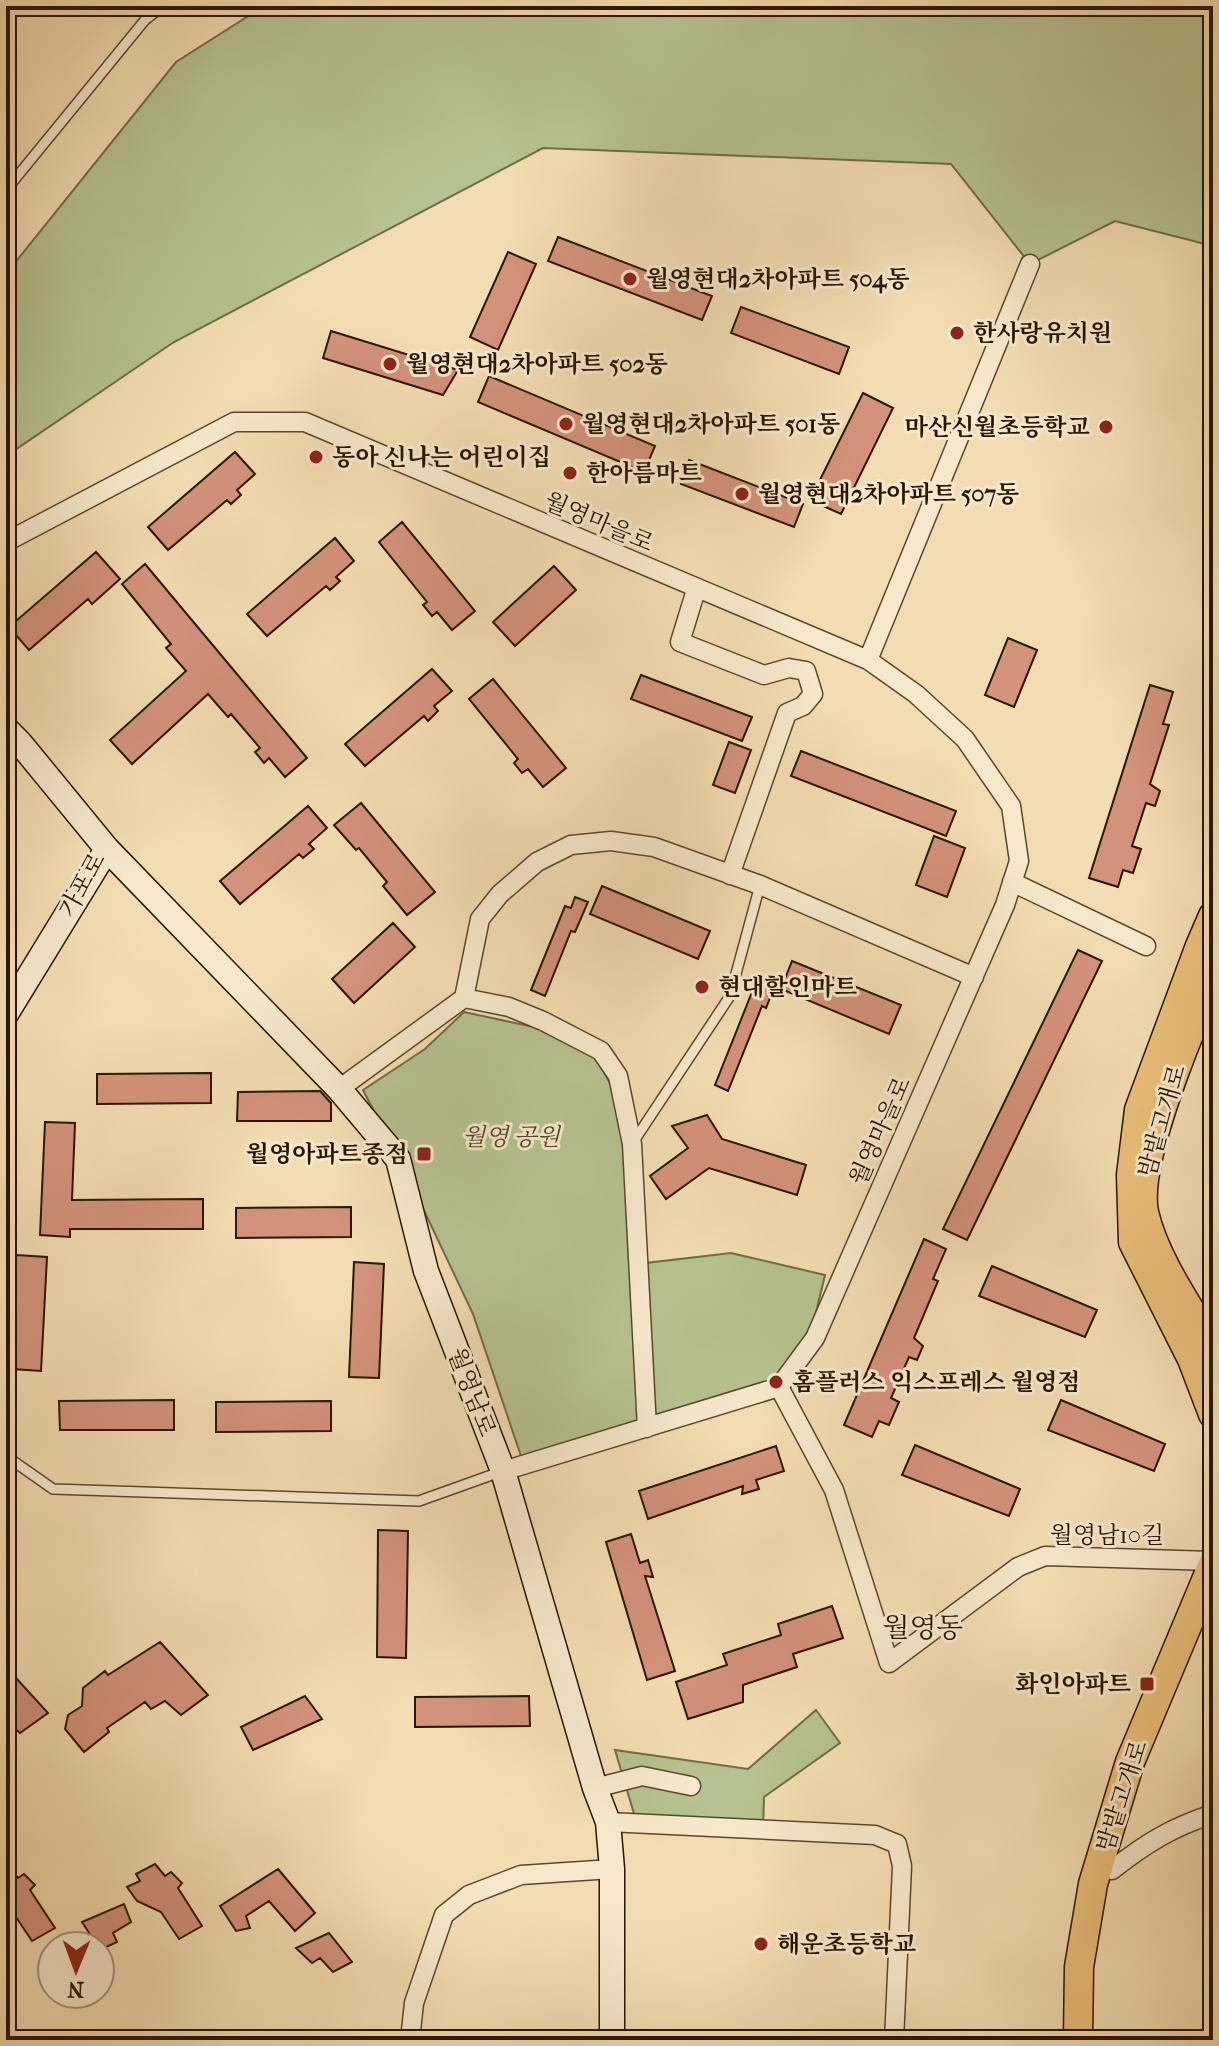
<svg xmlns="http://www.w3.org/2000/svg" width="1219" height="2046" viewBox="0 0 1219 2046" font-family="'IM FELL French Canon','Noto Serif KR',serif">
<rect width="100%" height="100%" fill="#f3dcb1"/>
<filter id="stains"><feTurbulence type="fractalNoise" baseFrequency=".0025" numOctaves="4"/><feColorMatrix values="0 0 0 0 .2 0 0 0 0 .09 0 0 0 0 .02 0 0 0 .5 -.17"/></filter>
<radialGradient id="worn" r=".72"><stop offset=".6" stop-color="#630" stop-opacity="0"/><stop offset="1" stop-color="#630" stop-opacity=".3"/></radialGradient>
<path fill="#b6c28f" stroke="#706c48" stroke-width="2" d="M 264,6 L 1213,6 L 1213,246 L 1115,221 L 1030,264 L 951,164 L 543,148 L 174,342 L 6,456 L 6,274 L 176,62 Z
M 464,1012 L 548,1030 L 595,1055 L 616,1095 L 638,1257 L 639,1420 L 522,1459 L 473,1314 L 411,1183 L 363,1090 L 425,1049 Z
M 731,1253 L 825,1275 L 811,1333 L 769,1383 L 653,1420 L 646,1263 Z
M 816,1710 L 840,1743 L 764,1797 L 763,1827 L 635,1817 L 615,1750 L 748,1769 Z"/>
<path fill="#d3927a" stroke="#291500" stroke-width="2" d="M 558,237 L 712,296 L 702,320 L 548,261 Z
M 508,252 L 536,264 L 498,350 L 470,337 Z
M 741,307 L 849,347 L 839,374 L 731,333 Z
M 331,331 L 458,370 L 443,395 L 323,358 Z
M 489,376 L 655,446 L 644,472 L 478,402 Z
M 863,393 L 893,408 L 841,514 L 810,500 Z
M 235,452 L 255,474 L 237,490 L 241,495 L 231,504 L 227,500 L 168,550 L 148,527 Z
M 689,460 L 803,504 L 794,527 L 681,484 Z
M 402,522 L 475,611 L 452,630 L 437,612 L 432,616 L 423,605 L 427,602 L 379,542 Z
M 335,538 L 354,561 L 336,577 L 340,581 L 330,590 L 326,586 L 267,636 L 247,614 Z
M 96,552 L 120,579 L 92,604 L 88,599 L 29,650 L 9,627 Z
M 145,564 L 307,758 L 285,777 L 269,758 L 264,763 L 255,752 L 260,748 L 231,714 L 228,717 L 208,694 L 132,764 L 110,740 L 186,671 L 166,648 L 171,644 L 122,584 Z
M 554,566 L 576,590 L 515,646 L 493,622 Z
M 1008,638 L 1037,650 L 1014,707 L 985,695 Z
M 432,669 L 452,691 L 434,706 L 438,711 L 428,721 L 424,716 L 365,766 L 345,744 Z
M 641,675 L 752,717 L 742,741 L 631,699 Z
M 493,679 L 566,768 L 543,787 L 528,769 L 522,773 L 514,763 L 518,759 L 469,699 Z
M 1150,685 L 1173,692 L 1163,724 L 1169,725 L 1150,784 L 1160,791 L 1155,806 L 1146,803 L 1132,846 L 1141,849 L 1133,873 L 1123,870 L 1118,887 L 1089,878 Z
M 729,742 L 751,750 L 735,793 L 713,785 Z
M 801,751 L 956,811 L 946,836 L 791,776 Z
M 361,803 L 435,892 L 407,915 L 383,886 L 387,882 L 359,848 L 356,850 L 334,825 Z
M 308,806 L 327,828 L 309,844 L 314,849 L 303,858 L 299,854 L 240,904 L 220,881 Z
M 934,836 L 965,848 L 947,897 L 916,885 Z
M 602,886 L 710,931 L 698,959 L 590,914 Z
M 575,897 L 588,902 L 575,932 L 571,931 L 545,996 L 531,990 L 565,906 L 571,908 Z
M 393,923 L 415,947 L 354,1003 L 332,979 Z
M 1078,950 L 1102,961 L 967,1240 L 943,1229 Z
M 792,961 L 901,1005 L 889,1034 L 781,989 Z
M 756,982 L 774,988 L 766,1008 L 762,1006 L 728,1091 L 715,1085 Z
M 211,1073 L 211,1103 L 97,1104 L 97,1074 Z
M 320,1091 L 331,1103 L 331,1121 L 237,1121 L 238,1092 Z
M 707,1115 L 722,1139 L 806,1165 L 797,1195 L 709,1168 L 666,1199 L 650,1176 L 688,1148 L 672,1126 Z
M 45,1122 L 75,1123 L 72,1200 L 203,1199 L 203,1229 L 70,1229 L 70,1237 L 40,1235 Z
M 351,1207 L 351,1237 L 236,1238 L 236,1208 Z
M 924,1239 L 946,1249 L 933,1279 L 938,1281 L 914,1338 L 923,1346 L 917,1360 L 909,1357 L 891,1398 L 899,1402 L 889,1425 L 879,1421 L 872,1437 L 844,1425 Z
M 16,1255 L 47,1257 L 41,1371 L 12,1369 Z
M 354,1262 L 384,1264 L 379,1378 L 349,1377 Z
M 992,1266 L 1097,1310 L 1085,1337 L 979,1296 Z
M 174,1400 L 174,1430 L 60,1430 L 59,1401 Z
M 1061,1400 L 1165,1444 L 1154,1471 L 1048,1430 Z
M 331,1401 L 331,1431 L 216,1432 L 216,1402 Z
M 915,1445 L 1020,1489 L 1009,1516 L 902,1475 Z
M 776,1446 L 784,1471 L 756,1480 L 759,1489 L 742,1494 L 743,1486 L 648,1519 L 639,1491 Z
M 378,1530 L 408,1531 L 406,1658 L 377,1657 Z
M 631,1534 L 640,1563 L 648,1560 L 653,1577 L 645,1576 L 675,1671 L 647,1680 L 606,1542 Z
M 832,1606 L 843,1638 L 793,1654 L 797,1667 L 743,1685 L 743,1702 L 688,1719 L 676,1682 L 727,1665 L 723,1654 L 781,1635 L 778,1624 Z
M 160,1642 L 208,1695 L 181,1715 L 165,1701 L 151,1709 L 145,1702 L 107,1728 L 109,1732 L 84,1752 L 65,1729 L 68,1715 L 82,1706 L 83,1688 L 105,1671 L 108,1675 Z
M 6,1667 L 48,1713 L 20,1733 L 6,1721 Z
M 305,1696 L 322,1719 L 253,1750 L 241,1727 Z
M 529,1696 L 530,1726 L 415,1727 L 415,1697 Z
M 6,1864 L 18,1878 L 24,1874 L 35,1885 L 30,1890 L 55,1928 L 32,1941 L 14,1914 L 6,1910 Z
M 155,1864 L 165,1876 L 171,1872 L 182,1883 L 178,1888 L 202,1926 L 179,1939 L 161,1912 L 137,1901 L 127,1887 L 140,1881 L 136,1874 Z
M 278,1869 L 315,1913 L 295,1931 L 269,1901 L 246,1916 L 250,1928 L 236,1931 L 220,1906 Z
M 124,1904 L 131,1922 L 113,1933 L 117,1942 L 100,1950 L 82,1922 Z
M 329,1933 L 352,1962 L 333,1972 L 320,1958 L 312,1963 L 296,1948 Z"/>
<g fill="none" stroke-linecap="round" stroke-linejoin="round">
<g stroke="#5c472c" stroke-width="12">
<path id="lane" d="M 6,190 L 145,20 L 163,6
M 634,1141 L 730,996 L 760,885
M 6,1456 L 53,1489 L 419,1501 L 500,1472"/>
</g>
<g stroke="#5c472c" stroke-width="21">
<path id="street" d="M 6,542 L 234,422 L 305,422 L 868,660 L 916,694 L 965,739 L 1011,806 L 1019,861 L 1005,905 L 815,1338 L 779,1387 L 503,1471
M 696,590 L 680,642 L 764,675 L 789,668 L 806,671 L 813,694 L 803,706 L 787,713 L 730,875
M 868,660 L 1030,264
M 1012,882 L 1146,946
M 464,998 L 509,1007 L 543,1021 L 601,1051 L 618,1076 L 632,1144 L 647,1428
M 339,1089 L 464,998 L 480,919 L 500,894 L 537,862 L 571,845 L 611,841 L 654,847 L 760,885 L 974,977
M 779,1387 L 834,1490 L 889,1663 L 1018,1567 L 1045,1556 L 1213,1561
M 595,1788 L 642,1776 L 691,1786
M 608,1822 L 875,1835 L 897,1844 L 902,1866 L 894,2040
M 1112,1870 C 1145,1844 1172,1827 1213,1814
M 410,2040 L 414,2003 L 444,1915 L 469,1895 L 521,1875 L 612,1869"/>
</g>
<g stroke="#291500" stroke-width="27">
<path id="secondary" d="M 6,729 L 20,743 L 107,849 L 339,1089 L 398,1159 L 426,1271 L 503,1471 L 595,1788 L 608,1822 L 612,1869 L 612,2040
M 6,1014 L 107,849"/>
</g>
<g stroke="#291500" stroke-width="31">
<path id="primary" d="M 1213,916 L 1200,946 L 1139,1110 L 1131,1175 L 1133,1242 L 1192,1359 L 1213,1414
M 1213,980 C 1190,1028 1134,1162 1144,1212 C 1154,1258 1189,1307 1213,1348
M 1078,2040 L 1079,1967 L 1093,1884 L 1130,1762 L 1213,1564"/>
</g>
<use href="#lane" stroke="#f7e8cc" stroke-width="9"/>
<use href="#street" stroke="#f7e8cc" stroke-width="18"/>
<use href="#secondary" stroke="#f7e8cc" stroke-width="24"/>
<use href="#primary" stroke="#eabe78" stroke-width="28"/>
</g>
<g fill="#8f2418" stroke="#f7e8cc" stroke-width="3">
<circle cx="630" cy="279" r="8"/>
<circle cx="957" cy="333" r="8"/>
<circle cx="390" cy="364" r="8"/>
<circle cx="566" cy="424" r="8"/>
<circle cx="1106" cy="427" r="8"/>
<circle cx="316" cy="457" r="8"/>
<circle cx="570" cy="473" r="8"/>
<circle cx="742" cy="494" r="8"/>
<circle cx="702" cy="987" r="8"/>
<rect x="416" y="1146" width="16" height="16" rx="4"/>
<circle cx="776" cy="1382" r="8"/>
<rect x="1139" y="1676" width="16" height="16" rx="4"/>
<circle cx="761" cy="1944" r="8"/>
</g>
<g text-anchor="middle" stroke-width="6" stroke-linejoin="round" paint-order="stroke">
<g font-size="24" font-weight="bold" fill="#291500" stroke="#f7e8cc" text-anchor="start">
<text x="646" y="287">월영현대2차아파트 504동</text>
<text x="973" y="341">한사랑유치원</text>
<text x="406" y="372">월영현대2차아파트 502동</text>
<text x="582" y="432">월영현대2차아파트 501동</text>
<text x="1090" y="435" text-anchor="end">마산신월초등학교</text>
<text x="332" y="465">동아 신나는 어린이집</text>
<text x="586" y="481">한아름마트</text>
<text x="758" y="502">월영현대2차아파트 507동</text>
<text x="718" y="995">현대할인마트</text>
<text x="408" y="1162" text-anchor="end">월영아파트종점</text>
<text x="792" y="1390">홈플러스 익스프레스 월영점</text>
<text x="1131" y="1692" text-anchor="end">화인아파트</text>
<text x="777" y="1952">해운초등학교</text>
</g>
<g font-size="24" fill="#291500" stroke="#f7e8cc">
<text transform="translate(599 522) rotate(23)" y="8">월영마을로</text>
<text transform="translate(82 885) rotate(-61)" y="8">가포로</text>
<text transform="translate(1162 1121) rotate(-74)" y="8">밤밭고개로</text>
<text transform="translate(880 1131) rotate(-66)" y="8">월영마을로</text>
<text transform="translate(472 1392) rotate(69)" y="8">월영남로</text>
<text x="1107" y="1543">월영남10길</text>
<text transform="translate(1122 1796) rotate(-72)" y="8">밤밭고개로</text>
</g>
<g font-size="24" font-style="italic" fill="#53492b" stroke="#f7e8cc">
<text x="511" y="1145">월영 공원</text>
</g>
<g font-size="28" fill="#291500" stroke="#f7e8cc">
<text x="923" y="1637">월영동</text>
</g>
</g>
<rect width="1219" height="2046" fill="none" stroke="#f3dcb1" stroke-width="32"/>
<rect x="8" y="8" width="1203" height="2030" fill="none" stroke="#291500" stroke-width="4"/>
<rect x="16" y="16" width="1187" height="2014" fill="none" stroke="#291500" stroke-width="2"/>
<g transform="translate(76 1970) rotate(181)"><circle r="38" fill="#f7e8cc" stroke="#a5947a" stroke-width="2"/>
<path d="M0-6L14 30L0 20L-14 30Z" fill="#8f2418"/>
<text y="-12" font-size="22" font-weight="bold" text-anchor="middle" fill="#291500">N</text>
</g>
<rect width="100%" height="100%" filter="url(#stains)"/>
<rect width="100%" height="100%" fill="url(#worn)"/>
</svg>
